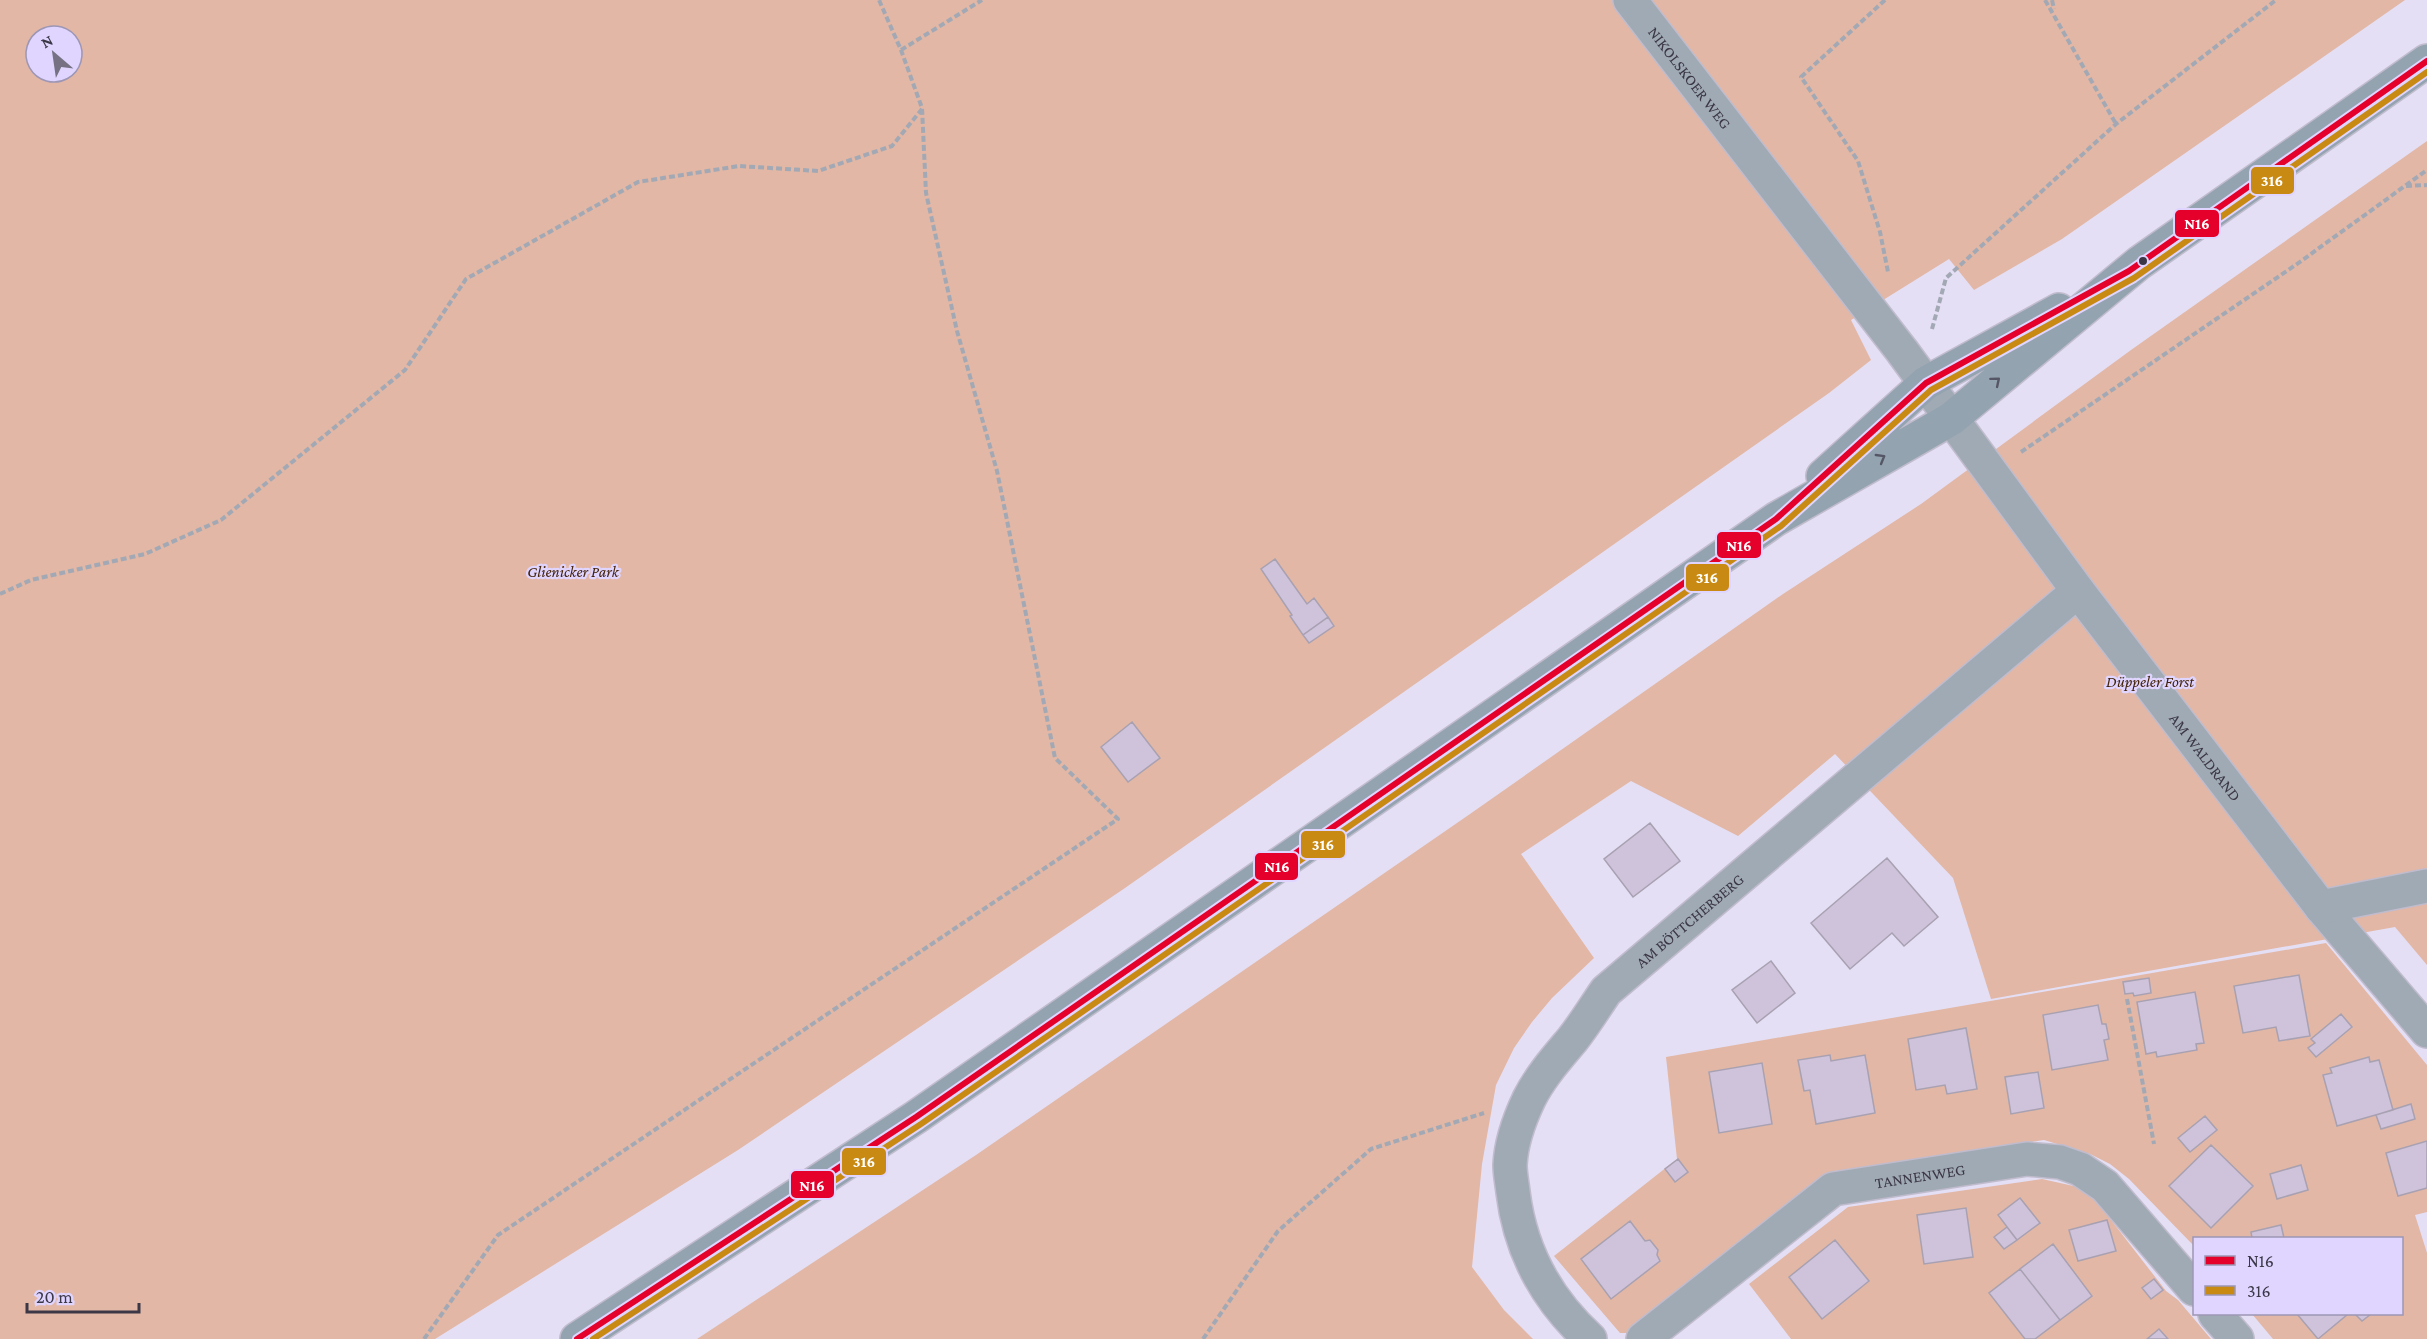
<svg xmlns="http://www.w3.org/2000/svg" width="2427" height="1339" viewBox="0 0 2427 1339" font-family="'Crimson Pro',serif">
<rect width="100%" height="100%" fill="#e4dff5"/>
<path fill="#e2b7a5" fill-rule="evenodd" d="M 0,0 L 2405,0 L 2062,239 L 1974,290 L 1949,259 L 1851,320 L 1871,360 L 1829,393 L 1125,888 L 738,1150 L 435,1339 L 0,1339 ZM 36,36 L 72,36 L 72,72 L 36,72 Z
M 2427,141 L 2427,965 L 2395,927 L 1991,999 L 1953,878 L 1835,754 L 1738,836 L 1631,781 L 1521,854 L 1594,958 L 1552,998 L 1532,1022 L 1514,1048 L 1496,1085 L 1482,1164 L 1472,1267 L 1504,1310 L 1533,1339 L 697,1339 L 976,1155 L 1470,814 L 1783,594 L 1921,504 L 2131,350 Z
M 2326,943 L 2427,1065 L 2427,1212 L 2415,1215 L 2427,1253 L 2427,1339 L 2273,1339 L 2252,1314 L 2402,1314 L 2402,1238 L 2194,1238 L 2194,1246 L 2129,1179 L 2110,1164 L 2090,1154 L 2044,1140 L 1835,1171 L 1814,1184 L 1627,1333 L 1620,1333 L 1554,1256 L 1677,1159 L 1666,1057 Z
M 2042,1179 L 2087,1189 L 2166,1291 L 2178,1300 L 2211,1339 L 1791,1339 L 1749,1284 L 1848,1207 Z"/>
<path fill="#cfc2db" stroke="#a8a1b1" stroke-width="1.5" d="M 1275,559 L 1307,604 L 1314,598 L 1328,617 L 1303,635 L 1290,616 L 1292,615 L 1261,569 Z
M 1328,617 L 1334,626 L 1309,643 L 1303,635 Z
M 1132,722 L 1160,758 L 1128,782 L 1101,747 Z
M 1650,823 L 1680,861 L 1633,897 L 1604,859 Z
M 1887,858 L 1938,917 L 1904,946 L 1892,933 L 1850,969 L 1811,923 Z
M 1771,961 L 1795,993 L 1757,1023 L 1732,990 Z
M 2299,975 L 2310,1036 L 2279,1041 L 2276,1027 L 2243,1033 L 2234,986 Z
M 2149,978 L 2151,993 L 2134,996 L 2133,993 L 2125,994 L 2123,982 Z
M 2195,992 L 2204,1043 L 2196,1044 L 2197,1050 L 2157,1057 L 2156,1052 L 2146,1054 L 2137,1002 Z
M 2098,1005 L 2102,1024 L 2106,1024 L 2109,1039 L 2104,1040 L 2108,1060 L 2052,1070 L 2043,1015 Z
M 2341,1014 L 2352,1027 L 2316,1057 L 2308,1048 L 2315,1043 L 2311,1039 Z
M 1966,1028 L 1977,1089 L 1947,1094 L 1945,1085 L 1916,1090 L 1908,1039 Z
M 1830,1055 L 1831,1061 L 1865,1055 L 1875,1113 L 1816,1124 L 1810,1090 L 1804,1091 L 1798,1060 Z
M 2369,1057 L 2370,1062 L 2379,1060 L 2393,1110 L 2337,1126 L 2323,1075 L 2332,1073 L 2330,1068 Z
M 1762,1063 L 1772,1124 L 1719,1133 L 1709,1072 Z
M 2038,1072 L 2044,1108 L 2011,1114 L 2005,1077 Z
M 2411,1104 L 2415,1119 L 2381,1129 L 2376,1115 Z
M 2205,1116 L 2217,1130 L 2190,1152 L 2178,1138 Z
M 2427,1141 L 2427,1188 L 2398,1196 L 2386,1153 Z
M 2211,1145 L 2253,1186 L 2211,1228 L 2169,1186 Z
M 1678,1159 L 1688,1172 L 1675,1182 L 1665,1169 Z
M 2301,1165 L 2308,1190 L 2277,1199 L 2270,1174 Z
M 2020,1198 L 2040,1223 L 2017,1240 L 1998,1215 Z
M 1966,1208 L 1973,1257 L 1924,1264 L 1917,1215 Z
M 2107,1220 L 2116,1251 L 2078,1261 L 2069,1230 Z
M 1630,1221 L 1645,1241 L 1650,1240 L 1658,1250 L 1657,1255 L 1660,1261 L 1611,1299 L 1581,1259 Z
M 2281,1225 L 2284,1238 L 2252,1238 L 2251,1232 Z
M 2007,1227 L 2017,1240 L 2004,1249 L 1994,1237 Z
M 1835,1240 L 1869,1281 L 1822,1319 L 1789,1277 Z
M 2053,1244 L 2092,1296 L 2060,1320 L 2020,1269 Z
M 2020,1269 L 2060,1320 L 2035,1339 L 2025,1339 L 1989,1293 Z
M 2154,1279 L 2163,1290 L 2151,1299 L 2142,1288 Z
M 2297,1314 L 2348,1314 L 2318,1339 Z
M 2355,1314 L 2371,1314 L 2362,1321 Z
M 2159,1329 L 2168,1339 L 2147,1339 Z"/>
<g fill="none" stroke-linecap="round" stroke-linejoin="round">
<g stroke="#c0bccd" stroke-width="36">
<g id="minor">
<path id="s1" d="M 1630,0 L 1902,351 L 2078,591 L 2321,907 L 2427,1031"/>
<path d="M 2321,907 L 2427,886"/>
<path d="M 2215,1314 L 2237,1339"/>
<path id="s2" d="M 1590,1339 C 1547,1300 1520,1250 1513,1192 C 1512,1183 1510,1174 1510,1165 C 1511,1143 1520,1118 1529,1099 C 1540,1077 1556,1059 1572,1040 C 1584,1025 1595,1007 1606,991 L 2078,591"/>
<path id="s3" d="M 1643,1339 L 1833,1189 L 2027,1159 L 2060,1162 L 2080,1169 L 2105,1186 L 2194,1289"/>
</g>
</g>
<g stroke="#c0bccd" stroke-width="36">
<path id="major" d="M 1823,476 L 1926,383 L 2059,310
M 577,1339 L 916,1117 L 1776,519 L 1951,419 L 2139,263 L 2427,61"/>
</g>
<path stroke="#a3a9b4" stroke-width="4" stroke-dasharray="6 3" stroke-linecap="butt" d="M 1885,0 L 1801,77 L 1858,161 L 1880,232 L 1888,272
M 2045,0 L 2116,124
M 2052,0 L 2054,9
M 901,50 L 982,0
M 2406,186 L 2427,185
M 1932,329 L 1946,278 L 2116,124 L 2276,0
M 2021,452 L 2297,264 L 2427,170
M 0,594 L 31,580 L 145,554 L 221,520 L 405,370 L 466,279 L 638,182 L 739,166 L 818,171 L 892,146 L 922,109
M 2127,999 L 2154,1144
M 424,1339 L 498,1235 L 1118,819 L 1055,758 L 997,471 L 957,331 L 926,193 L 922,108 L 901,50 L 879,0
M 1203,1339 L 1278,1231 L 1371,1149 L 1484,1113"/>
<use href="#minor" stroke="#a0aab5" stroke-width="33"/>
<use href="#major" stroke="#94a3b0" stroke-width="33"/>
<g stroke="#dfd5ff" stroke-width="10">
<path id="bus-1" d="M 577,1339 L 916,1117 L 1776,519 L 1926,383 L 2129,271 L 2427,61"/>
</g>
<g stroke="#dfd5ff" stroke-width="10">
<path id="bus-2" d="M 593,1339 L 921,1124 L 1781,526 L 1931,390 L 2134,278 L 2427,72"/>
</g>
<use href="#bus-1" stroke="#e4002b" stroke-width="6"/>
<use href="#bus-2" stroke="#c88a12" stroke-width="6"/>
</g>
<defs><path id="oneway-chevron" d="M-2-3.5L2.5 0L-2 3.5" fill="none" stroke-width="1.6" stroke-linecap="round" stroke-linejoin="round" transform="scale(1.5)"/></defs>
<g stroke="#565766">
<use href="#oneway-chevron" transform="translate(1996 381) rotate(-40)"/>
<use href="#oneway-chevron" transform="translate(1881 458) rotate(-30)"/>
</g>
<circle fill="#3b3747" stroke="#dfd5ff" stroke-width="2" cx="2143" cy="261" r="5"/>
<g text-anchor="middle" stroke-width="4.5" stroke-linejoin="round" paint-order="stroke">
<g font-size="16" fill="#3b3747" stroke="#dfd5ff">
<text dy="6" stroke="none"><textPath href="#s1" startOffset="98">NIKOLSKOER WEG</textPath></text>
<text dy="6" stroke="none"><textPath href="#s1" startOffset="951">AM WALDRAND</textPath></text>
<text dy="6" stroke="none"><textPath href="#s2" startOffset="508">AM BÖTTCHERBERG</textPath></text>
<text dy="6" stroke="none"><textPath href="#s3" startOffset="330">TANNENWEG</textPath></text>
</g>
<g font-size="16" font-style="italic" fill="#422208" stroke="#dfd5ff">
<text x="573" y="577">Glienicker Park</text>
<text x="2150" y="687">Düppeler Forst</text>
</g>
</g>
<g stroke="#dfd5ff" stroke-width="2">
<rect x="2250" y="166" width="45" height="29" rx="6" fill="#c88a12"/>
<rect x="2174" y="209" width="46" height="29" rx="6" fill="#e4002b"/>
<rect x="1716" y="531" width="46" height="28" rx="6" fill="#e4002b"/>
<rect x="1685" y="563" width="45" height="29" rx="6" fill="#c88a12"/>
<rect x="1300" y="830" width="46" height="29" rx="6" fill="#c88a12"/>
<rect x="1254" y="852" width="45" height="29" rx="6" fill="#e4002b"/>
<rect x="841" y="1147" width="46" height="29" rx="6" fill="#c88a12"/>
<rect x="790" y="1170" width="45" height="29" rx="6" fill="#e4002b"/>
</g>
<g font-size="16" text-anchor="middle" font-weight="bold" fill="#fff">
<text x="2272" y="186">316</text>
<text x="2197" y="229">N16</text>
<text x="1739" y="551">N16</text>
<text x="1707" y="583">316</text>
<text x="1323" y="850">316</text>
<text x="1277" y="872">N16</text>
<text x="864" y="1167">316</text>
<text x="812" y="1191">N16</text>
</g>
<rect x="2193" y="1237" width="210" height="78" fill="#dfd5ff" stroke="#9d96b5" stroke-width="1.5"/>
<rect x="2205" y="1256" width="30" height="9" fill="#e4002b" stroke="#9d96b5" stroke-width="1.5"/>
<text x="2247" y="1267" font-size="18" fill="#3b3747">N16</text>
<rect x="2205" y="1286" width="30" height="9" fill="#c88a12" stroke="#9d96b5" stroke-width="1.5"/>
<text x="2247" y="1297" font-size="18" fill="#3b3747">316</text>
<g transform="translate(54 54) rotate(331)"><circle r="28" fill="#dfd5ff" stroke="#9d96b5" stroke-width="1.5"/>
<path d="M0-4.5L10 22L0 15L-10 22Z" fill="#767284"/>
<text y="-9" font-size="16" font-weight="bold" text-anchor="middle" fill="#3b3747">N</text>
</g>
<path d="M27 1303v9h112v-9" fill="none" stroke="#3b3747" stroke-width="3"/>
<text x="36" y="1303" font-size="18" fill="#3b3747" stroke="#dfd5ff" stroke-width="4.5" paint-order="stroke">20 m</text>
</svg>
